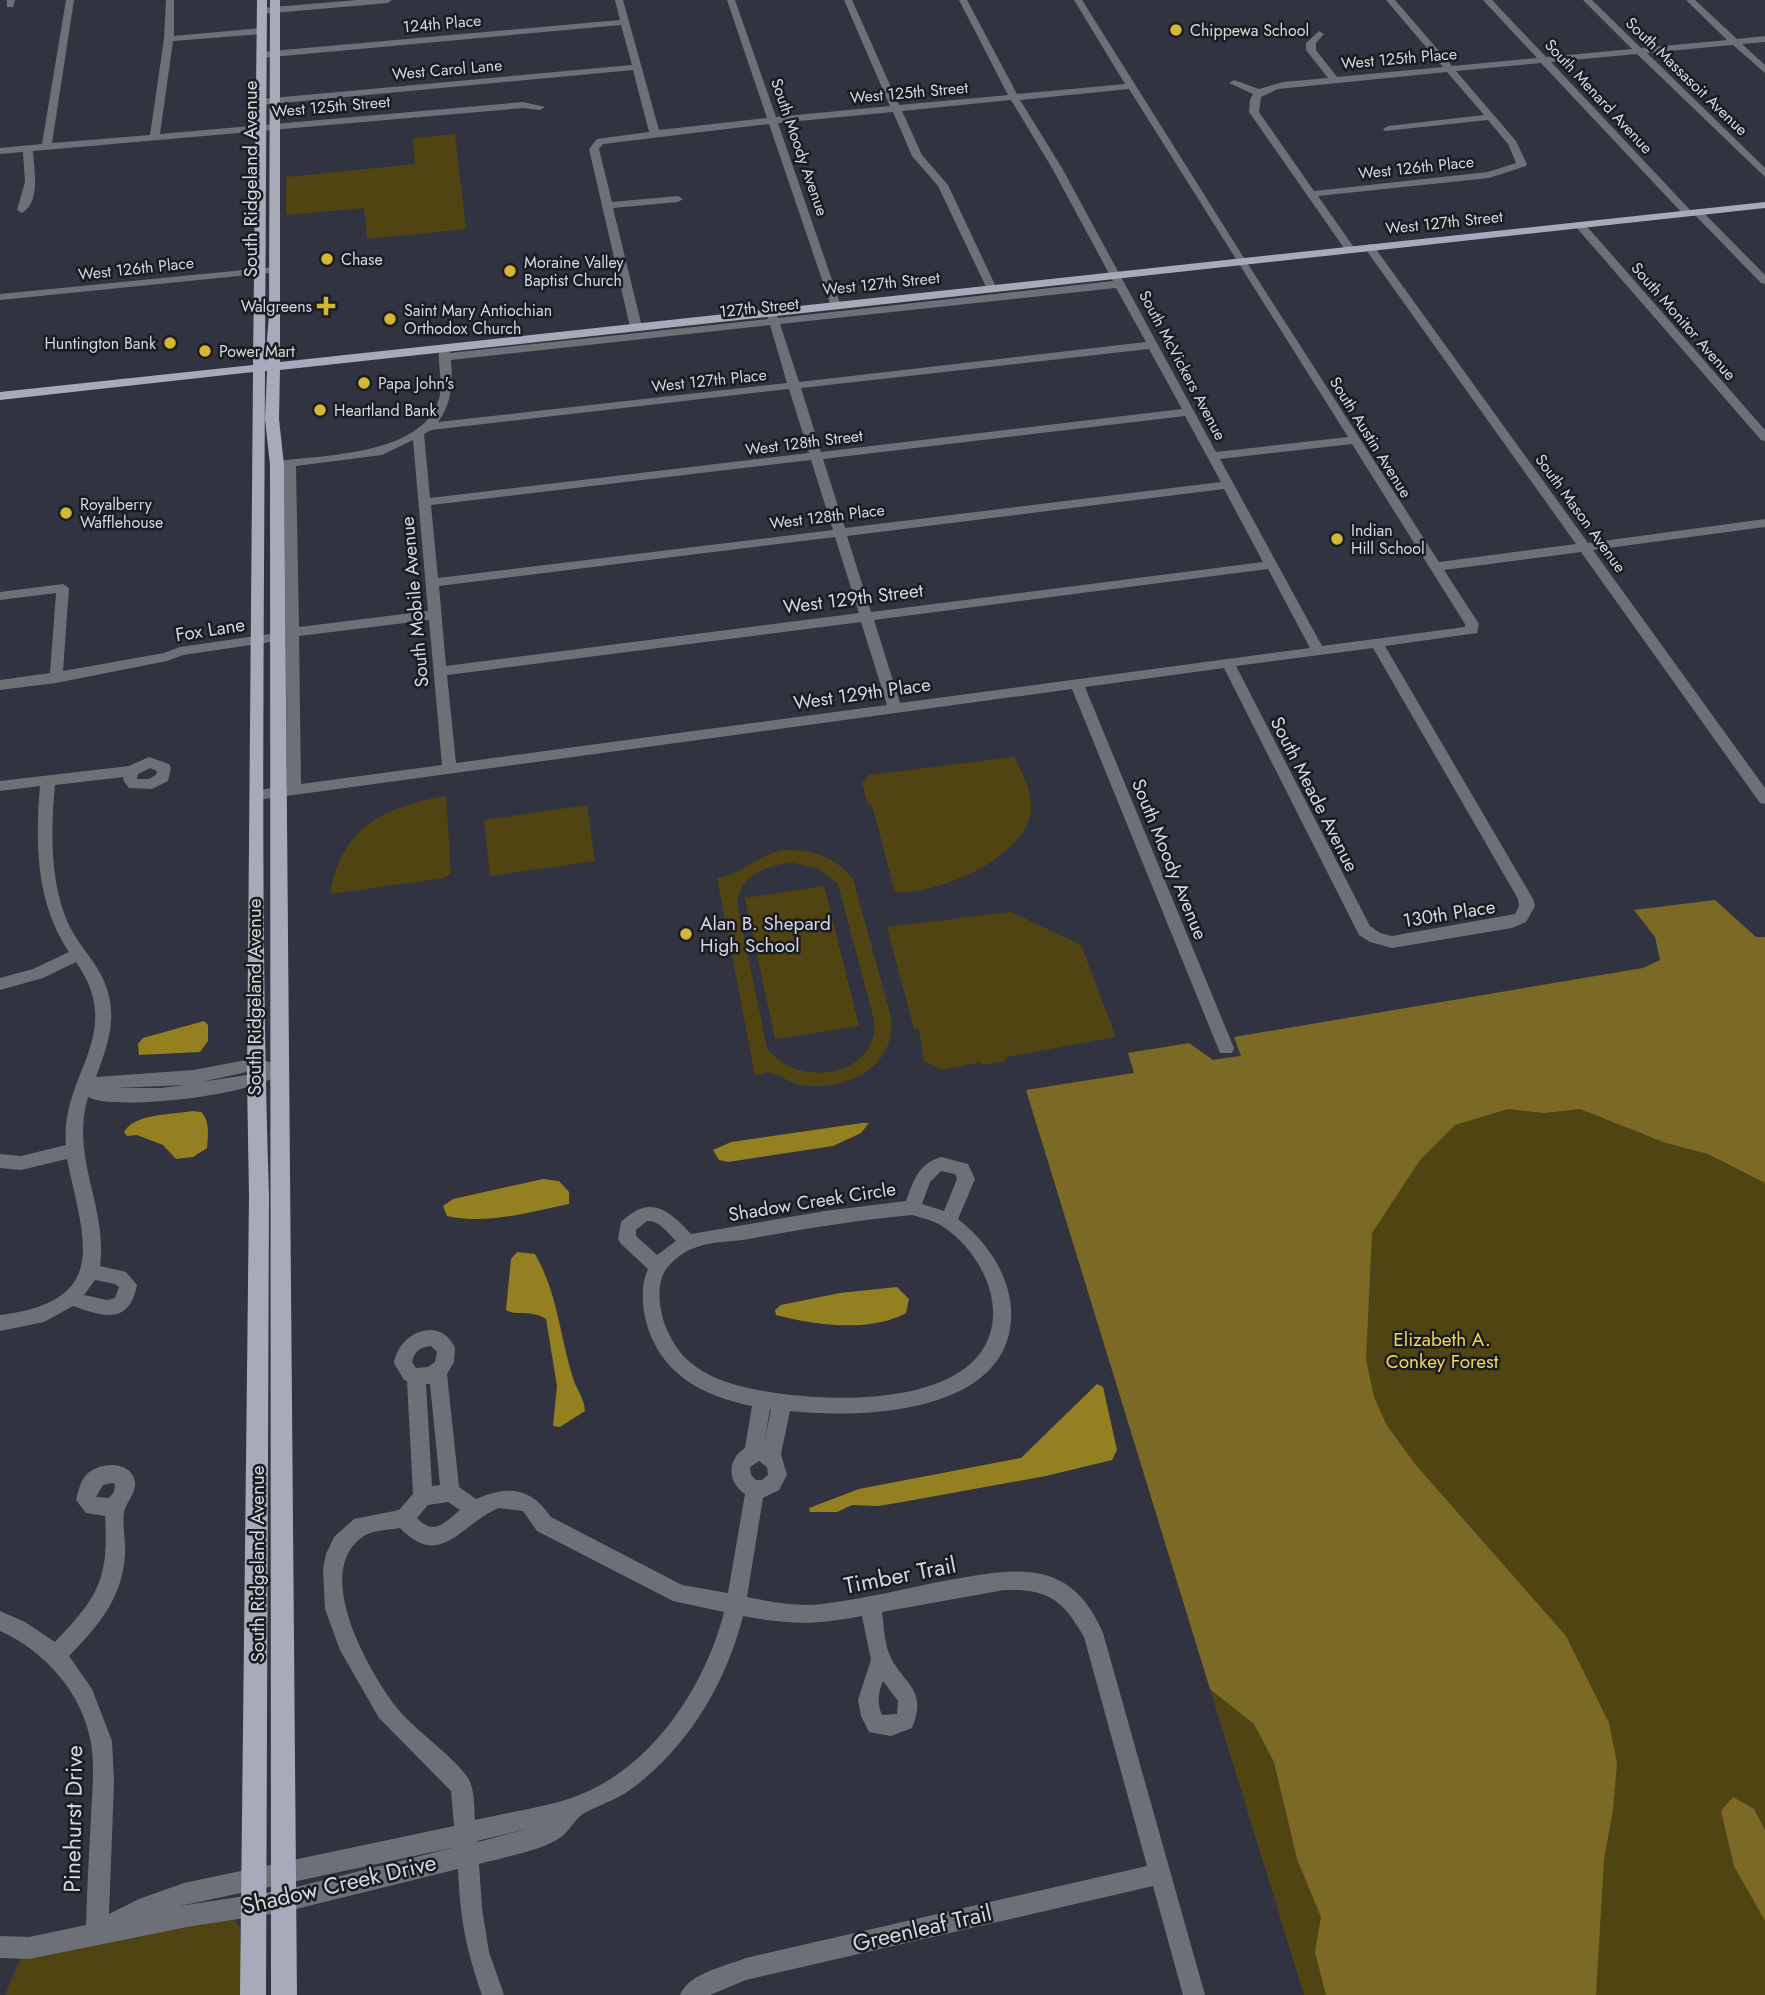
<svg xmlns="http://www.w3.org/2000/svg" width="1765" height="1995" viewBox="0 0 1765 1995" font-family="Jost,sans-serif">
<rect width="100%" height="100%" fill="#313341"/>
<path fill="#504412" fill-rule="evenodd" d="M 455,134 L 466,229 L 367,239 L 364,208 L 286,215 L 286,177 L 415,164 L 413,138 Z
M 1014,757 C 1022,773 1032,792 1031,809 C 1028,857 936,896 895,892 L 872,805 L 868,804 L 862,783 L 869,775 Z
M 446,796 L 451,873 L 444,878 L 330,894 C 341,827 384,807 446,796 Z
M 587,805 L 595,861 L 490,876 L 484,820 Z
M 783,850 C 810,849 836,856 853,879 L 891,1017 C 897,1068 845,1092 801,1085 C 790,1083 782,1076 771,1073 C 767,1072 759,1075 755,1075 L 717,878 C 741,875 754,856 783,850 ZM 793,863 L 817,868 L 838,884 L 874,1020 C 880,1078 796,1089 767,1048 L 738,907 C 736,876 768,864 793,863 Z
M 824,886 L 859,1026 L 775,1039 L 745,898 Z
M 1011,912 L 1081,945 L 1116,1037 L 1006,1057 L 1007,1061 L 982,1065 L 981,1062 L 942,1070 L 924,1061 L 919,1029 L 914,1029 L 887,927 Z
M 1765,971 L 1765,1995 L 1304,1995 L 1026,1090 Z
M 225,1916 L 235,1921 L 240,1928 L 242,1995 L 5,1995 L 21,1957 Z"/>
<path fill="#7a6a25" d="M 1715,900 L 1756,937 L 1765,937 L 1765,1183 L 1708,1154 L 1666,1143 L 1580,1109 L 1544,1113 L 1508,1109 L 1455,1125 L 1420,1160 L 1372,1233 L 1366,1359 L 1374,1397 L 1386,1424 L 1415,1464 L 1566,1636 L 1609,1723 L 1617,1763 L 1613,1810 L 1604,1859 L 1596,1995 L 1326,1995 L 1315,1952 L 1321,1917 L 1297,1859 L 1274,1762 L 1254,1724 L 1210,1689 L 1026,1090 L 1134,1073 L 1128,1053 L 1189,1043 L 1213,1060 L 1241,1056 L 1234,1037 L 1643,968 L 1660,960 L 1655,937 L 1634,910 Z
M 1733,1797 L 1754,1809 L 1765,1830 L 1765,1927 L 1765,1921 L 1734,1866 L 1721,1811 Z"/>
<path fill="#948021" d="M 204,1021 L 208,1025 L 208,1041 L 200,1052 L 139,1055 L 138,1044 L 143,1038 Z
M 192,1111 L 201,1112 C 210,1120 208,1136 207,1148 L 193,1157 L 176,1159 L 163,1145 L 137,1135 L 127,1136 L 124,1132 C 135,1113 172,1115 192,1111 Z
M 862,1123 L 869,1123 L 861,1133 L 833,1146 L 728,1162 L 719,1160 L 713,1150 L 731,1142 Z
M 543,1179 L 559,1181 L 569,1192 L 569,1204 C 529,1212 487,1225 447,1216 L 443,1206 L 453,1199 Z
M 517,1252 L 535,1254 C 558,1293 560,1339 574,1381 C 578,1392 584,1398 585,1411 L 560,1427 L 553,1426 L 557,1386 L 546,1319 C 530,1309 517,1317 506,1310 L 511,1259 Z
M 897,1287 L 909,1299 L 906,1313 C 869,1333 815,1325 776,1315 L 775,1310 L 781,1305 L 840,1293 Z
M 1097,1384 L 1103,1387 L 1117,1450 L 1112,1460 L 1046,1476 L 897,1503 L 878,1506 L 852,1505 L 837,1512 L 810,1512 L 809,1508 L 859,1489 L 1021,1458 Z"/>
<g fill="none" stroke-linecap="round" stroke-linejoin="round">
<path fill="#6e7077" fill-rule="evenodd" d="M 7,0 L 15,0 L 13,7 L 7,7 Z
M 66,0 L 74,0 L 52,143 L 150,135 L 164,39 L 166,0 L 174,0 L 174,36 L 261,28 L 266,31 L 261,34 L 173,41 L 160,134 L 523,102 L 545,107 L 540,110 L 523,108 L 33,151 C 34,170 41,202 22,213 L 17,210 L 25,182 L 23,152 L 0,154 L 0,148 L 42,144 Z
M 357,0 L 392,0 L 388,3 L 262,14 L 258,11 L 262,8 Z
M 615,0 L 623,0 L 659,130 L 767,118 L 727,0 L 735,0 L 776,117 L 890,106 L 844,0 L 852,0 L 899,105 L 1008,95 L 959,0 L 967,0 L 1017,94 L 1125,84 L 1074,0 L 1082,0 L 1244,258 L 1439,562 L 1576,544 L 1364,247 L 1369,244 L 1373,245 L 1588,543 L 1765,519 L 1765,527 L 1593,550 L 1765,788 L 1765,804 L 1760,803 L 1581,552 L 1444,570 L 1479,624 L 1477,633 L 1385,646 L 1533,899 L 1535,906 L 1526,922 L 1512,928 L 1392,948 L 1370,942 L 1359,935 L 1224,668 L 1085,687 L 1234,1048 L 1232,1053 L 1220,1053 L 1218,1048 L 1072,689 L 257,800 L 252,799 L 250,795 L 252,791 L 287,786 L 284,468 L 277,469 L 271,465 L 277,461 C 324,455 423,455 439,399 C 444,381 436,362 440,346 L 448,346 L 450,353 L 768,319 L 765,312 L 771,309 L 775,310 L 778,318 L 1113,281 L 1052,168 L 1011,100 L 902,111 L 922,155 L 948,185 L 997,289 L 992,292 L 987,289 L 938,186 L 912,156 L 893,112 L 778,123 L 841,306 L 836,309 L 831,306 L 769,124 L 603,144 L 599,149 L 612,202 L 678,196 L 683,199 L 678,202 L 613,208 L 642,327 L 636,330 L 630,327 L 589,149 L 597,139 L 649,132 L 633,70 L 261,105 L 256,102 L 261,99 L 632,65 L 621,25 L 261,58 L 256,55 L 261,52 L 620,20 ZM 1129,89 L 1348,437 L 1216,452 L 1062,168 L 1020,100 ZM 1116,288 L 1146,342 L 799,382 L 780,324 ZM 770,325 L 787,383 L 438,422 C 452,403 453,383 451,360 ZM 1149,349 L 1182,409 L 821,452 L 801,388 ZM 789,389 L 809,453 L 430,498 L 424,434 L 431,430 ZM 1185,416 L 1221,482 L 845,528 L 823,459 ZM 413,440 L 428,611 L 299,627 L 296,466 L 382,455 ZM 1352,444 L 1465,624 L 1465,627 L 1322,646 L 1220,459 ZM 811,460 L 833,530 L 438,578 L 431,505 ZM 1224,489 L 1263,562 L 871,612 L 847,536 ZM 835,537 L 859,613 L 446,666 L 439,586 ZM 1268,569 L 1310,648 L 900,703 L 874,620 ZM 429,620 L 442,765 L 301,784 L 299,636 ZM 861,622 L 887,705 L 456,763 L 447,675 ZM 1373,648 L 1518,899 L 1519,906 L 1515,914 L 1392,936 L 1380,933 L 1370,926 L 1236,666 Z
M 1386,0 L 1395,0 L 1452,66 L 1537,58 L 1483,0 L 1492,0 L 1546,57 L 1632,49 L 1583,0 L 1592,0 L 1641,48 L 1727,40 L 1686,0 L 1695,0 L 1737,39 L 1765,36 L 1765,42 L 1742,44 L 1765,65 L 1765,73 L 1733,45 L 1647,53 L 1765,168 L 1765,177 L 1637,54 L 1551,62 L 1692,212 L 1701,210 L 1765,275 L 1765,284 L 1761,283 L 1693,213 L 1684,215 L 1541,63 L 1456,71 L 1516,141 L 1527,164 L 1526,166 L 1489,178 L 1318,196 L 1355,249 L 1346,251 L 1249,112 L 1250,100 L 1253,94 L 1229,83 L 1234,80 L 1259,89 L 1283,82 L 1328,78 L 1306,50 L 1306,43 L 1319,31 L 1324,34 L 1316,43 L 1316,50 L 1337,77 L 1443,67 ZM 1447,72 L 1484,115 L 1388,126 L 1383,129 L 1385,131 L 1488,120 L 1508,144 L 1516,163 L 1488,172 L 1314,191 L 1259,112 L 1261,97 L 1278,89 Z
M 1580,222 L 1584,223 L 1765,430 L 1765,441 L 1761,440 L 1576,227 L 1575,225 Z
M 275,267 L 280,270 L 279,272 L 0,300 L 0,294 Z
M 63,584 L 69,588 L 63,671 L 164,653 L 180,647 L 277,633 L 284,637 L 277,641 L 183,655 L 167,661 L 56,683 L 0,690 L 0,680 L 50,673 L 56,593 L 0,600 L 0,592 Z
M 149,757 L 169,764 L 171,768 L 168,781 L 152,789 L 129,788 L 123,780 L 124,777 L 55,785 C 51,827 50,873 64,913 C 70,931 81,945 92,960 C 121,1002 113,1032 96,1077 L 194,1070 L 256,1058 L 273,1063 L 284,1063 L 286,1068 C 272,1094 114,1112 88,1097 C 70,1158 108,1207 100,1266 L 126,1272 L 137,1285 C 129,1325 104,1317 73,1306 L 44,1322 L 0,1331 L 0,1315 C 113,1301 83,1239 67,1159 L 21,1170 L 0,1168 L 0,1154 L 21,1156 L 66,1145 C 60,1073 127,1035 76,962 L 43,978 L 0,990 L 0,978 L 33,969 L 69,952 C 36,903 35,843 40,786 L 0,791 L 0,781 L 129,766 ZM 150,768 L 157,771 L 156,775 L 149,779 L 137,779 L 138,774 ZM 258,1071 L 253,1074 L 201,1082 L 256,1070 ZM 185,1085 L 161,1088 L 115,1088 ZM 95,1280 L 115,1284 L 119,1287 L 115,1298 L 107,1300 L 84,1295 Z
M 941,1157 L 968,1164 L 975,1179 L 958,1219 C 986,1241 1008,1272 1011,1308 C 1017,1414 863,1419 790,1411 L 781,1454 L 787,1475 L 779,1490 L 763,1498 L 747,1597 C 772,1602 797,1607 822,1604 C 864,1599 907,1588 949,1580 C 1016,1568 1071,1557 1103,1633 L 1205,1995 L 1183,1995 L 1153,1886 L 746,1980 L 710,1995 L 680,1995 C 689,1973 726,1966 746,1958 L 1147,1866 L 1084,1637 C 1062,1599 1048,1589 1004,1590 L 882,1612 C 884,1626 884,1643 890,1656 C 904,1685 928,1689 912,1728 L 891,1736 L 869,1732 L 861,1716 L 858,1700 L 871,1660 L 862,1616 C 816,1625 790,1625 743,1616 C 726,1684 686,1751 627,1792 C 614,1801 588,1809 579,1817 C 573,1823 568,1832 561,1837 C 544,1850 501,1858 479,1864 L 482,1908 L 489,1952 L 504,1995 L 482,1995 C 466,1949 460,1918 458,1869 L 284,1912 L 187,1927 L 29,1959 L 0,1958 L 0,1936 L 29,1937 L 86,1925 C 87,1890 89,1854 91,1818 C 92,1793 95,1768 91,1743 C 83,1694 45,1651 0,1631 L 0,1611 L 25,1622 L 55,1642 C 98,1597 109,1580 105,1516 L 86,1513 L 76,1500 C 78,1492 80,1482 86,1475 C 98,1462 131,1459 135,1482 C 136,1494 126,1502 124,1512 C 122,1525 126,1541 125,1555 C 122,1599 98,1626 69,1656 L 92,1689 L 112,1741 L 114,1782 L 109,1914 L 139,1899 L 184,1883 L 454,1826 L 451,1791 L 379,1718 L 340,1650 L 325,1609 L 323,1569 L 326,1554 L 334,1537 L 354,1519 L 399,1510 L 413,1494 L 407,1381 L 404,1380 L 394,1363 C 399,1332 440,1315 455,1348 L 454,1362 L 447,1374 L 459,1487 L 476,1499 C 508,1485 531,1487 551,1517 L 682,1585 L 728,1593 L 745,1494 C 727,1482 727,1459 745,1448 L 752,1406 C 701,1396 657,1372 645,1317 C 642,1301 641,1284 648,1269 L 621,1244 L 618,1239 L 621,1222 C 650,1194 668,1209 691,1234 L 825,1211 L 906,1201 C 914,1180 918,1164 941,1157 ZM 941,1171 L 955,1174 L 957,1179 L 944,1211 L 922,1204 L 930,1182 ZM 912,1215 C 922,1218 933,1220 942,1226 C 991,1258 1018,1333 961,1371 C 912,1404 820,1401 764,1391 C 725,1384 687,1373 669,1334 C 660,1318 654,1284 667,1268 C 674,1259 686,1250 697,1247 C 713,1241 732,1242 749,1239 C 803,1229 857,1220 912,1215 ZM 647,1221 C 659,1220 668,1233 676,1241 L 657,1255 L 636,1236 L 636,1230 ZM 431,1346 L 437,1352 L 435,1362 L 428,1367 L 416,1368 L 412,1362 C 414,1351 421,1347 431,1346 ZM 426,1384 L 430,1384 L 440,1485 L 432,1486 ZM 770,1409 L 771,1409 L 764,1444 ZM 759,1461 L 767,1467 L 768,1475 L 762,1480 L 756,1480 L 751,1475 L 750,1467 ZM 112,1483 L 115,1484 L 114,1492 L 109,1498 L 96,1497 L 103,1485 ZM 448,1502 L 460,1510 C 444,1523 434,1536 417,1518 L 428,1505 ZM 499,1508 L 523,1511 L 537,1531 L 673,1601 L 724,1612 C 706,1684 655,1763 584,1793 C 555,1806 508,1812 475,1820 C 474,1808 475,1789 468,1778 C 451,1753 412,1729 393,1703 C 366,1666 312,1570 364,1536 C 373,1530 390,1530 400,1528 C 441,1571 461,1523 499,1508 ZM 883,1681 L 898,1701 L 897,1714 L 882,1715 C 877,1703 878,1693 883,1681 ZM 530,1828 L 478,1842 L 477,1841 ZM 456,1847 L 284,1890 L 180,1906 Z"/>
<path fill="#a7aab8" fill-rule="evenodd" d="M 257,0 L 267,0 L 265,363 L 269,315 L 270,0 L 280,0 L 280,362 L 1765,202 L 1765,208 L 280,370 L 279,419 L 284,465 L 297,1995 L 271,1995 L 270,465 L 265,419 L 267,371 L 265,371 C 264,646 260,921 269,1195 L 266,1995 L 240,1995 L 249,1195 L 247,1080 L 253,372 L 0,400 L 0,392 L 253,365 Z"/>
</g>
<g fill="#d3b635" stroke="#1a1c22" stroke-width="2.5">
<circle cx="1176" cy="30" r="7"/>
<circle cx="327" cy="259" r="7"/>
<circle cx="510" cy="271" r="7"/>
<path d="M322.5 295.5h7v7h7v7h-7v7h-7v-7h-7v-7h7z"/>
<circle cx="390" cy="319" r="7"/>
<circle cx="170" cy="343" r="7"/>
<circle cx="205" cy="351" r="7"/>
<circle cx="364" cy="383" r="7"/>
<circle cx="320" cy="410" r="7"/>
<circle cx="66" cy="513" r="7"/>
<circle cx="1337" cy="539" r="7"/>
<circle cx="686" cy="934" r="7"/>
</g>
<g text-anchor="middle" stroke-width="5" stroke-linejoin="round" paint-order="stroke">
<g font-size="16" fill="#d6d8e1" stroke="#1a1c22">
<text transform="translate(442 23) rotate(-5)" y="6">124th Place</text>
<text transform="translate(1399 58) rotate(-5)" y="6">West 125th Place</text>
<text transform="translate(447 69) rotate(-5)" y="6">West Carol Lane</text>
<text transform="translate(1687 76) rotate(44)" y="6">South Massasoit Avenue</text>
<text transform="translate(909 92) rotate(-5)" y="6">West 125th Street</text>
<text transform="translate(1599 96) rotate(47)" y="6">South Menard Avenue</text>
<text transform="translate(331 106) rotate(-5)" y="6">West 125th Street</text>
<text transform="translate(800 147) rotate(71)" y="6">South Moody Avenue</text>
<text transform="translate(1416 167) rotate(-6)" y="6">West 126th Place</text>
<text transform="translate(1444 222) rotate(-6)" y="6">West 127th Street</text>
<text transform="translate(136 268) rotate(-6)" y="6">West 126th Place</text>
<text transform="translate(881 283) rotate(-6)" y="6">West 127th Street</text>
<text transform="translate(759 307) rotate(-6)" y="6">127th Street</text>
<text transform="translate(1684 321) rotate(49)" y="6">South Monitor Avenue</text>
<text transform="translate(1183 365) rotate(62)" y="6">South McVickers Avenue</text>
<text transform="translate(709 380) rotate(-6)" y="6">West 127th Place</text>
<text transform="translate(1371 437) rotate(58)" y="6">South Austin Avenue</text>
<text transform="translate(804 442) rotate(-7)" y="6">West 128th Street</text>
<text transform="translate(1581 513) rotate(54)" y="6">South Mason Avenue</text>
<text transform="translate(827 516) rotate(-7)" y="6">West 128th Place</text>
</g>
<g font-size="16" fill="#d6d8e1" stroke="#1a1c22" text-anchor="start">
<text x="1190" y="36">Chippewa School</text>
<text x="341" y="265">Chase</text>
<text x="524" y="268">Moraine Valley<tspan x="524" dy="18">Baptist Church</tspan></text>
<text x="312" y="312" text-anchor="end">Walgreens</text>
<text x="404" y="316">Saint Mary Antiochian<tspan x="404" dy="18">Orthodox Church</tspan></text>
<text x="156" y="349" text-anchor="end">Huntington Bank</text>
<text x="219" y="357">Power Mart</text>
<text x="378" y="389">Papa John's</text>
<text x="334" y="416">Heartland Bank</text>
<text x="80" y="510">Royalberry<tspan x="80" dy="18">Wafflehouse</tspan></text>
<text x="1351" y="536">Indian<tspan x="1351" dy="18">Hill School</tspan></text>
</g>
<g font-size="19" fill="#d6d8e1" stroke="#1a1c22">
<text transform="translate(250 179) rotate(-90)" y="7">South Ridgeland Avenue</text>
<text transform="translate(853 598) rotate(-7)" y="7">West 129th Street</text>
<text transform="translate(414 602) rotate(-95)" y="7">South Mobile Avenue</text>
<text transform="translate(210 629) rotate(-9)" y="7">Fox Lane</text>
<text transform="translate(862 693) rotate(-8)" y="7">West 129th Place</text>
<text transform="translate(1315 794) rotate(63)" y="7">South Meade Avenue</text>
<text transform="translate(1170 859) rotate(68)" y="7">South Moody Avenue</text>
<text transform="translate(1449 913) rotate(-9)" y="7">130th Place</text>
<text transform="translate(254 997) rotate(-90)" y="7">South Ridgeland Avenue</text>
<text transform="translate(812 1201) rotate(-9)" y="7">Shadow Creek Circle</text>
<text transform="translate(257 1564) rotate(-90)" y="7">South Ridgeland Avenue</text>
</g>
<g font-size="19" fill="#d6d8e1" stroke="#1a1c22" text-anchor="start">
<text x="700" y="930">Alan B. Shepard<tspan x="700" dy="22">High School</tspan></text>
</g>
<g font-size="19" fill="#f2d55d" stroke="#1a1c22">
<text x="1442" y="1346">Elizabeth A.<tspan x="1442" dy="22">Conkey Forest</tspan></text>
</g>
<g font-size="23" fill="#d6d8e1" stroke="#1a1c22">
<text transform="translate(900 1575) rotate(-11)" y="8">Timber Trail</text>
<text transform="translate(73 1819) rotate(-89)" y="8">Pinehurst Drive</text>
<text transform="translate(339 1884) rotate(-13)" y="8">Shadow Creek Drive</text>
<text transform="translate(922 1928) rotate(-13)" y="8">Greenleaf Trail</text>
</g>
</g>
</svg>
